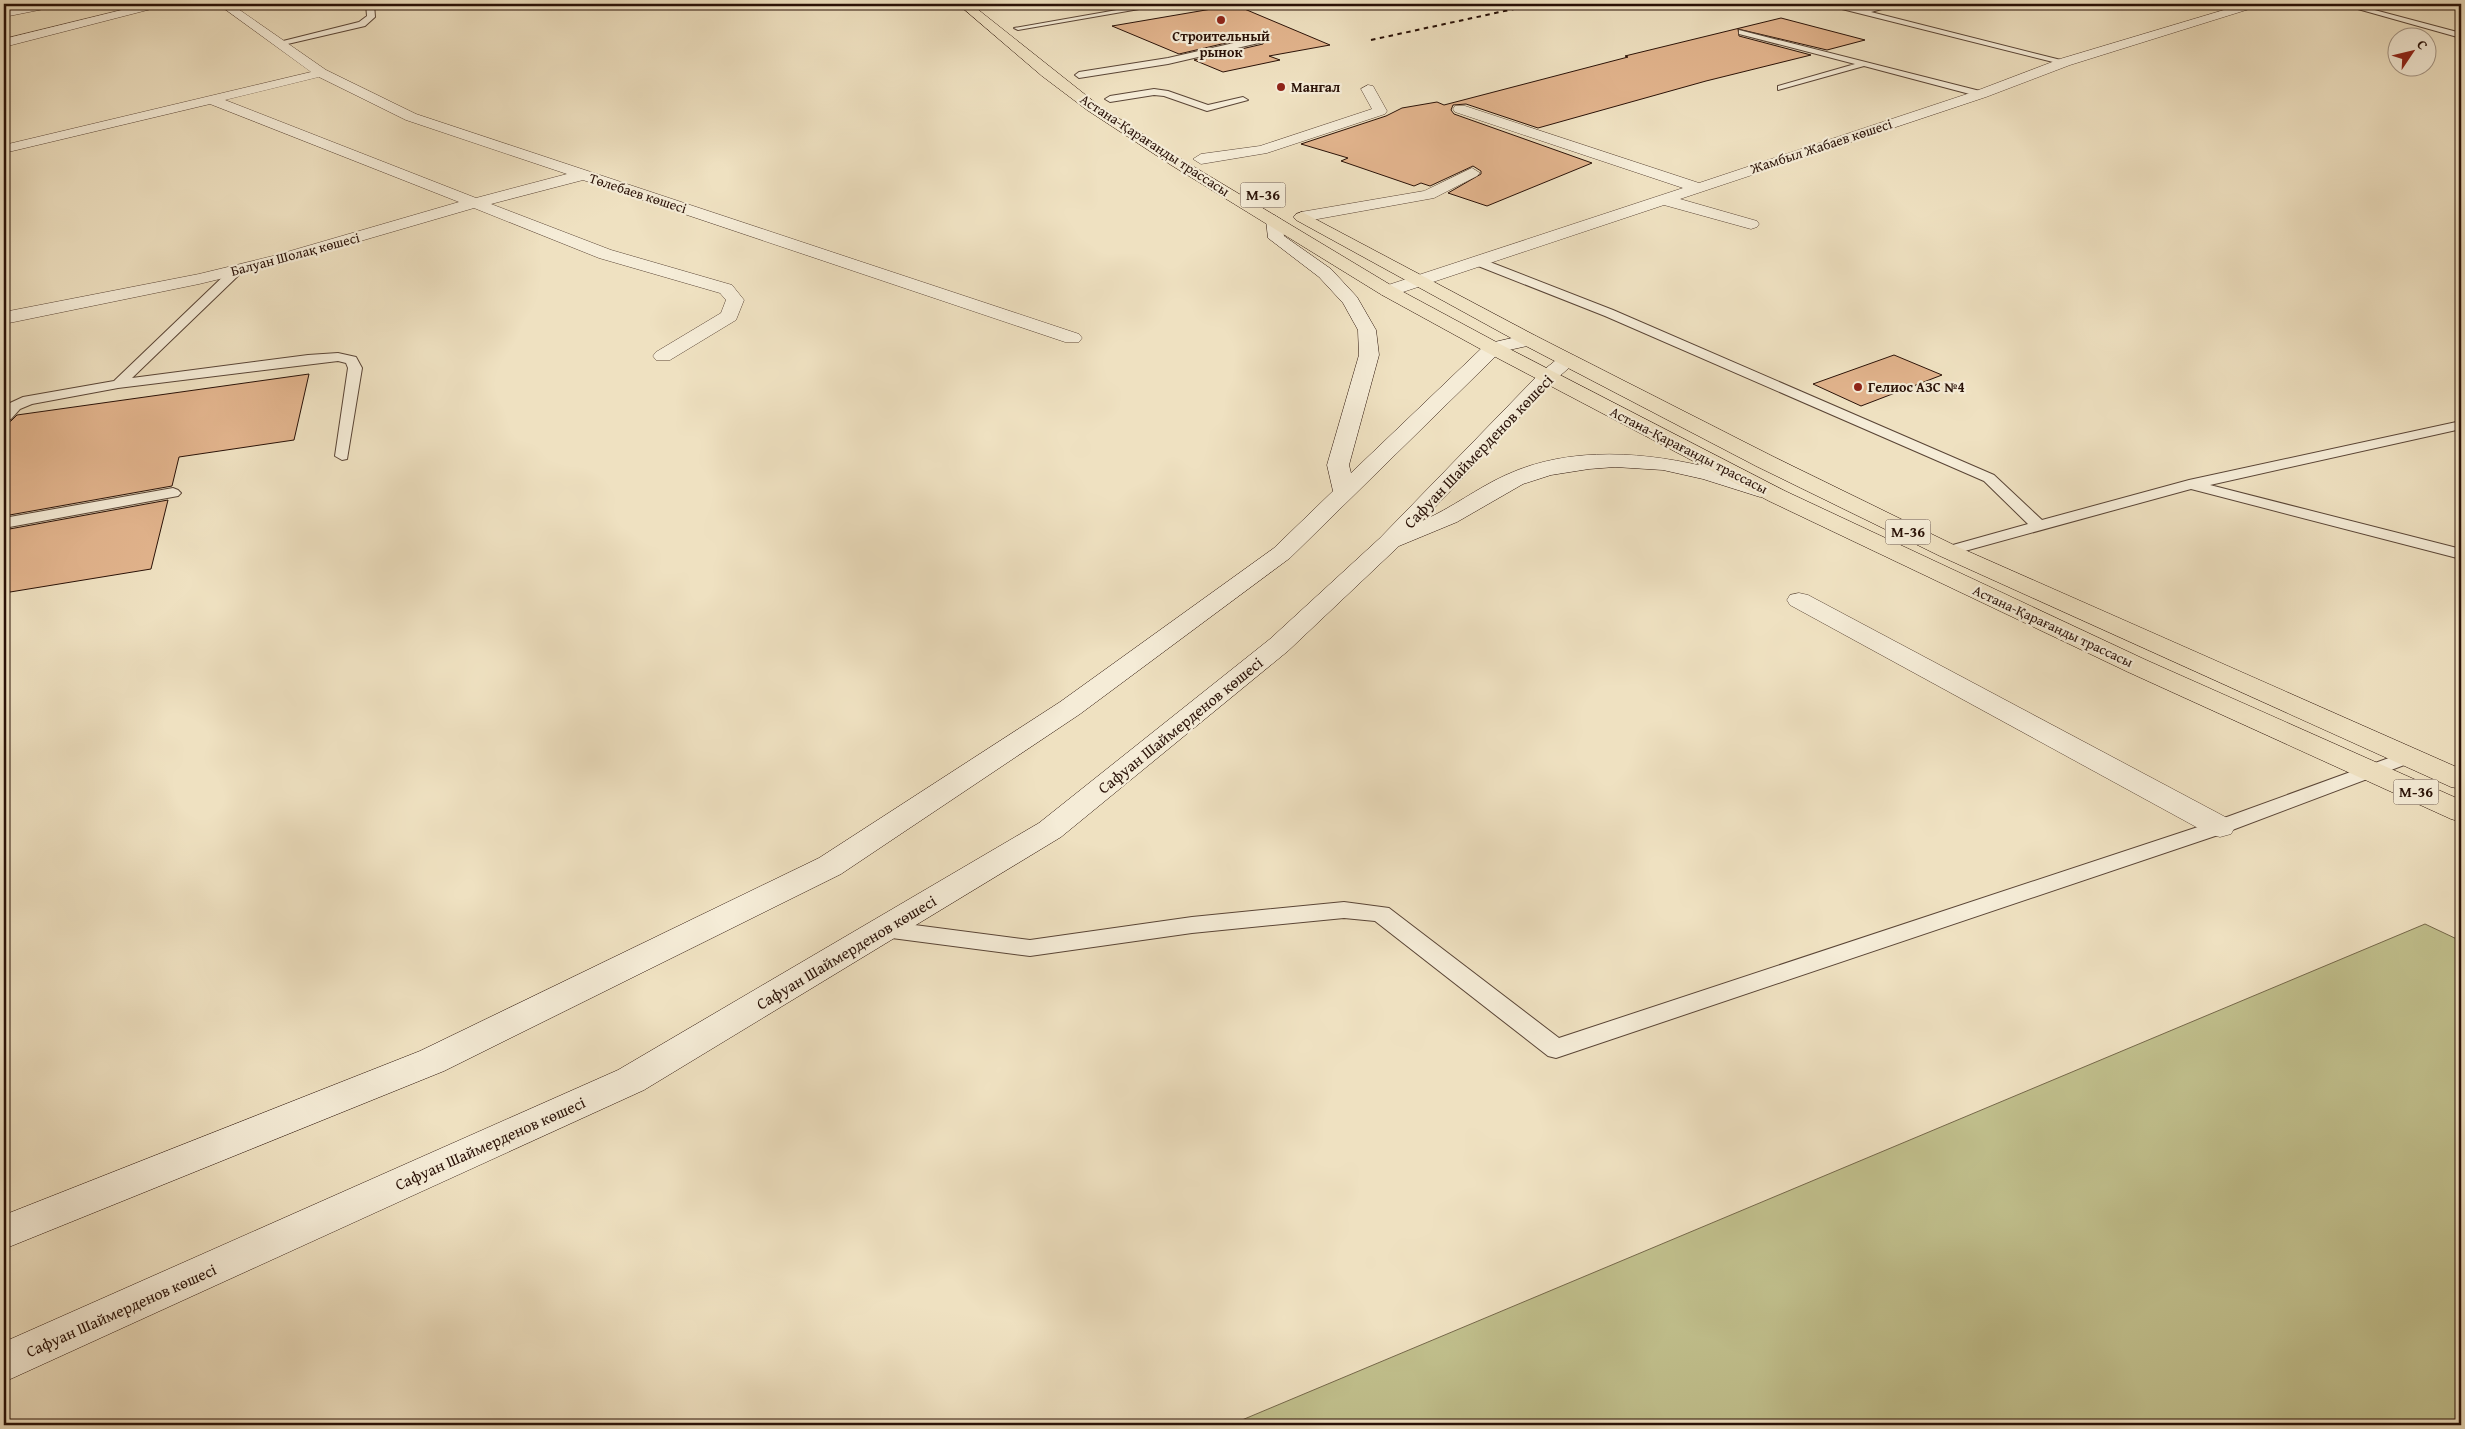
<svg xmlns="http://www.w3.org/2000/svg" width="2465" height="1429" viewBox="0 0 2465 1429" font-family="'Gentium Book Plus',serif">
<rect width="100%" height="100%" fill="#efe1c1"/>
<filter id="stains"><feTurbulence type="fractalNoise" baseFrequency=".004" numOctaves="4"/><feColorMatrix values="0 0 0 0 .2 0 0 0 0 .09 0 0 0 0 .02 0 0 0 .5 -.17"/></filter>
<radialGradient id="worn" r=".72"><stop offset=".6" stop-color="#630" stop-opacity="0"/><stop offset="1" stop-color="#630" stop-opacity=".3"/></radialGradient>
<path fill="#c1c08d" stroke="#75684a" d="M 2425,924 L 2461,941 L 2461,1425 L 1230,1425 Z"/>
<path fill="#e2b48d" stroke="#291107" d="M 1235,5 L 1330,45 L 1269,56 L 1280,60 L 1223,72 L 1194,60 L 1263,44 L 1265,38 L 1260,35 L 1179,54 L 1112,26 Z
M 1781,18 L 1865,40 L 1827,50 L 1738,29 L 1739,36 L 1811,55 L 1706,81 L 1538,128 L 1466,104 L 1453,105 L 1451,110 L 1454,114 L 1592,163 L 1487,206 L 1448,193 L 1481,174 L 1481,171 L 1473,166 L 1430,186 L 1421,183 L 1414,186 L 1341,161 L 1348,158 L 1301,144 L 1386,116 L 1402,108 L 1437,102 L 1444,105 L 1628,57 L 1625,56 Z
M 1894,355 L 1942,375 L 1861,406 L 1813,384 Z
M 309,374 L 294,440 L 179,457 L 172,486 L 4,516 L 4,422 L 11,421 L 17,415 Z
M 168,500 L 151,569 L 4,593 L 4,530 Z"/>
<g fill="none" stroke-linecap="round" stroke-linejoin="round">
<g stroke="#5a4536" stroke-width="2">
<path id="lane" d="M 366,4 L 374,4 L 375,17 L 365,26 L 279,46 L 275,43 L 359,22 L 367,16 Z
M 1151,4 L 1168,4 L 1018,30 L 1014,28 Z
M 1822,4 C 1836,3 1848,10 1861,10 C 1874,10 1886,4 1900,4 L 1871,12 L 2069,62 L 2065,65 Z
M 2340,4 L 2352,4 L 2461,33 L 2461,38 Z
M 1739,30 L 1984,92 L 1986,94 L 1981,97 L 1864,66 L 1778,90 L 1778,86 L 1855,64 L 1739,34 Z
M 1260,37 L 1264,40 L 1263,42 L 1168,64 L 1079,78 L 1075,75 L 1079,72 L 1168,58 Z
M 1154,89 L 1168,91 L 1208,105 L 1243,97 L 1248,100 L 1207,111 L 1164,96 L 1154,95 L 1110,102 L 1105,99 L 1110,96 Z
M 1477,257 L 1613,310 L 1994,475 L 2042,520 L 2189,480 L 2461,421 L 2461,429 L 2210,485 L 2461,549 L 2461,559 L 2191,489 L 1954,554 L 1942,554 L 1940,551 L 1942,548 L 2028,524 L 1984,481 L 1605,316 L 1473,264 L 1471,261 Z
M 237,266 L 241,267 L 243,270 L 241,273 L 132,378 L 308,355 L 338,353 L 356,357 L 362,368 L 347,459 L 342,460 L 335,456 L 348,368 L 346,363 L 338,361 L 118,388 L 32,404 L 20,409 L 11,419 L 4,420 L 4,410 L 10,403 L 23,397 L 114,381 L 233,267 Z
M 173,488 L 178,490 L 181,493 L 178,496 L 4,528 L 4,518 Z
M 2408,751 L 2415,753 L 2418,757 L 2415,761 L 2227,832 L 1556,1058 L 1548,1056 L 1375,921 L 1344,918 L 1192,933 L 1030,956 L 884,937 L 876,935 L 873,929 L 876,923 L 884,921 L 1030,940 L 1192,917 L 1344,902 L 1389,908 L 1559,1038 L 2213,822 Z"/>
</g>
<g stroke="#5a4536" stroke-width="1">
<path id="street" d="M 38,4 L 60,4 L 54,7 L 4,17 L 4,11 Z
M 146,4 L 165,4 L 163,6 L 4,47 L 4,39 Z
M 218,4 L 231,4 L 326,70 L 416,114 L 1079,334 L 1082,338 L 1079,342 L 1065,342 L 583,180 L 491,204 L 611,250 L 732,285 L 744,300 L 736,320 L 670,360 L 656,360 L 653,356 L 656,352 L 721,313 L 726,300 L 720,293 L 599,258 L 474,208 L 278,265 L 199,284 L 4,324 L 4,312 L 199,274 L 273,256 L 459,202 L 210,104 L 4,153 L 4,145 L 311,72 ZM 319,77 L 406,120 L 567,174 L 476,198 L 225,100 Z
M 2244,4 L 2261,4 L 2259,6 L 2070,65 L 1986,97 L 1680,199 L 1757,221 L 1759,224 L 1757,227 L 1751,229 L 1664,205 L 1394,295 L 1382,295 L 1379,291 L 1382,287 L 1683,188 L 1455,112 L 1453,109 L 1455,106 L 1465,106 L 1699,183 L 1976,91 L 2060,59 Z
M 1368,85 L 1373,86 L 1387,111 L 1385,114 L 1267,153 L 1201,164 L 1193,159 L 1201,154 L 1260,146 L 1372,109 L 1361,89 Z
M 1472,168 L 1480,173 L 1477,176 L 1434,198 L 1301,222 L 1293,217 L 1301,212 L 1424,191 Z
M 1799,593 L 1808,595 L 2231,820 L 2235,827 L 2231,834 L 2220,837 L 2209,834 L 1790,605 L 1787,600 L 1790,595 Z"/>
</g>
<g stroke="#291107" stroke-width="1">
<path id="secondary" d="M 1274,215 L 1282,220 L 1284,236 L 1331,269 L 1357,297 L 1376,330 L 1379,355 L 1349,465 L 1351,473 L 1486,344 L 1529,334 L 1536,336 L 1539,340 L 1536,344 L 1500,352 L 1290,558 L 1080,714 L 841,874 L 444,1071 L 4,1249 L 4,1215 L 420,1051 L 819,858 L 1060,702 L 1274,548 L 1333,491 L 1327,465 L 1359,355 L 1358,330 L 1343,303 L 1319,277 L 1268,238 L 1266,220 Z
M 1568,354 L 1575,356 L 1578,360 L 1554,381 L 1422,521 C 1452,508 1477,488 1506,475 C 1571,445 1648,452 1715,469 C 1728,472 1764,480 1771,490 L 1768,495 L 1760,497 L 1703,479 L 1663,470 L 1615,467 L 1589,469 L 1551,475 L 1523,484 L 1457,522 L 1399,546 L 1288,651 L 1061,837 L 644,1090 L 4,1382 L 4,1342 L 618,1070 L 1039,823 L 1270,639 L 1380,538 L 1540,373 L 1561,356 Z"/>
</g>
<g stroke="#291107" stroke-width="1">
<path id="primary" d="M 958,4 L 971,4 L 1097,104 L 1181,159 L 1394,287 L 1500,344 L 1785,491 L 2146,660 L 2461,800 L 2461,822 L 2451,819 L 2128,672 L 1769,501 L 1486,352 L 1382,295 L 1171,165 L 1087,110 L 1042,76 Z
M 1302,212 L 1536,336 L 1772,456 L 1956,546 L 2461,769 L 2461,789 L 2451,787 L 1940,556 L 1756,466 L 1522,344 L 1296,220 L 1294,217 L 1296,214 Z"/>
</g>
<use href="#lane" fill="#f5ecd7" fill-rule="evenodd"/>
<use href="#street" fill="#f5ecd7" fill-rule="evenodd"/>
<use href="#secondary" fill="#f5ecd7" fill-rule="evenodd"/>
<use href="#primary" fill="#efe1c1" fill-rule="evenodd"/>
<path stroke="#291107" stroke-width="2" stroke-dasharray="4.5 4.5" stroke-linecap="butt" d="M 1371,40 L 1537,4"/>
</g>
<g fill="#8f2418" stroke="#f5ecd7" stroke-width="2">
<circle cx="1221" cy="20" r="5"/>
<circle cx="1281" cy="87" r="5"/>
<circle cx="1858" cy="387" r="5"/>
</g>
<g text-anchor="middle" stroke-width="4.5" stroke-linejoin="round" paint-order="stroke">
<g font-size="14" font-weight="bold" fill="#291107" stroke="#f5ecd7" text-anchor="start">
<text x="1221" y="41" text-anchor="middle">Строительный<tspan x="1221" dy="16">рынок</tspan></text>
<text x="1291" y="92">Мангал</text>
<text x="1868" y="392">Гелиос АЗС №4</text>
</g>
<g font-size="14" fill="#291107" stroke="#f5ecd7">
<text transform="translate(1155 145) rotate(33)" y="5">Астана-Қарағанды трассасы</text>
<text transform="translate(1821 146) rotate(-18)" y="5">Жамбыл Жабаев көшесі</text>
<text transform="translate(638 193) rotate(18)" y="5">Төлебаев көшесі</text>
<text transform="translate(295 254) rotate(-15)" y="5">Балуан Шолақ көшесі</text>
<text transform="translate(1689 450) rotate(27)" y="5">Астана-Қарағанды трассасы</text>
<text transform="translate(2053 626) rotate(25)" y="5">Астана-Қарағанды трассасы</text>
</g>
<g fill="#f5ecd7" stroke="#665345" stroke-width="1">
<rect x="1240.5" y="182.5" width="45" height="25" rx="4"/>
<rect x="1885.5" y="519.5" width="45" height="25" rx="4"/>
<rect x="2393.5" y="779.5" width="45" height="25" rx="4"/>
</g>
<g font-size="15" font-weight="bold" fill="#291107">
<text x="1263" y="200">M-36</text>
<text x="1908" y="537">M-36</text>
<text x="2416" y="797">M-36</text>
</g>
<g font-size="16" fill="#291107" stroke="#f5ecd7">
<text transform="translate(1478 451) rotate(-46)" y="6">Сафуан Шаймерденов көшесі</text>
<text transform="translate(1180 725) rotate(-39)" y="6">Сафуан Шаймерденов көшесі</text>
<text transform="translate(846 952) rotate(-31)" y="6">Сафуан Шаймерденов көшесі</text>
<text transform="translate(490 1143) rotate(-24)" y="6">Сафуан Шаймерденов көшесі</text>
<text transform="translate(121 1310) rotate(-24)" y="6">Сафуан Шаймерденов көшесі</text>
</g>
</g>
<rect width="2465" height="1429" fill="none" stroke="#efe1c1" stroke-width="20"/>
<rect x="5" y="5" width="2455" height="1419" fill="none" stroke="#291107" stroke-width="2.5"/>
<rect x="10" y="10" width="2445" height="1409" fill="none" stroke="#291107"/>
<g transform="translate(2412 52) rotate(55)"><circle r="24" fill="#f5ecd7" stroke="#a39484"/>
<path d="M0-4L9 19L0 12L-9 19Z" fill="#8f2418"/>
<text y="-8" font-size="14" font-weight="bold" text-anchor="middle" fill="#291107">С</text>
</g>
<rect width="100%" height="100%" filter="url(#stains)"/>
<rect width="100%" height="100%" fill="url(#worn)"/>
</svg>
